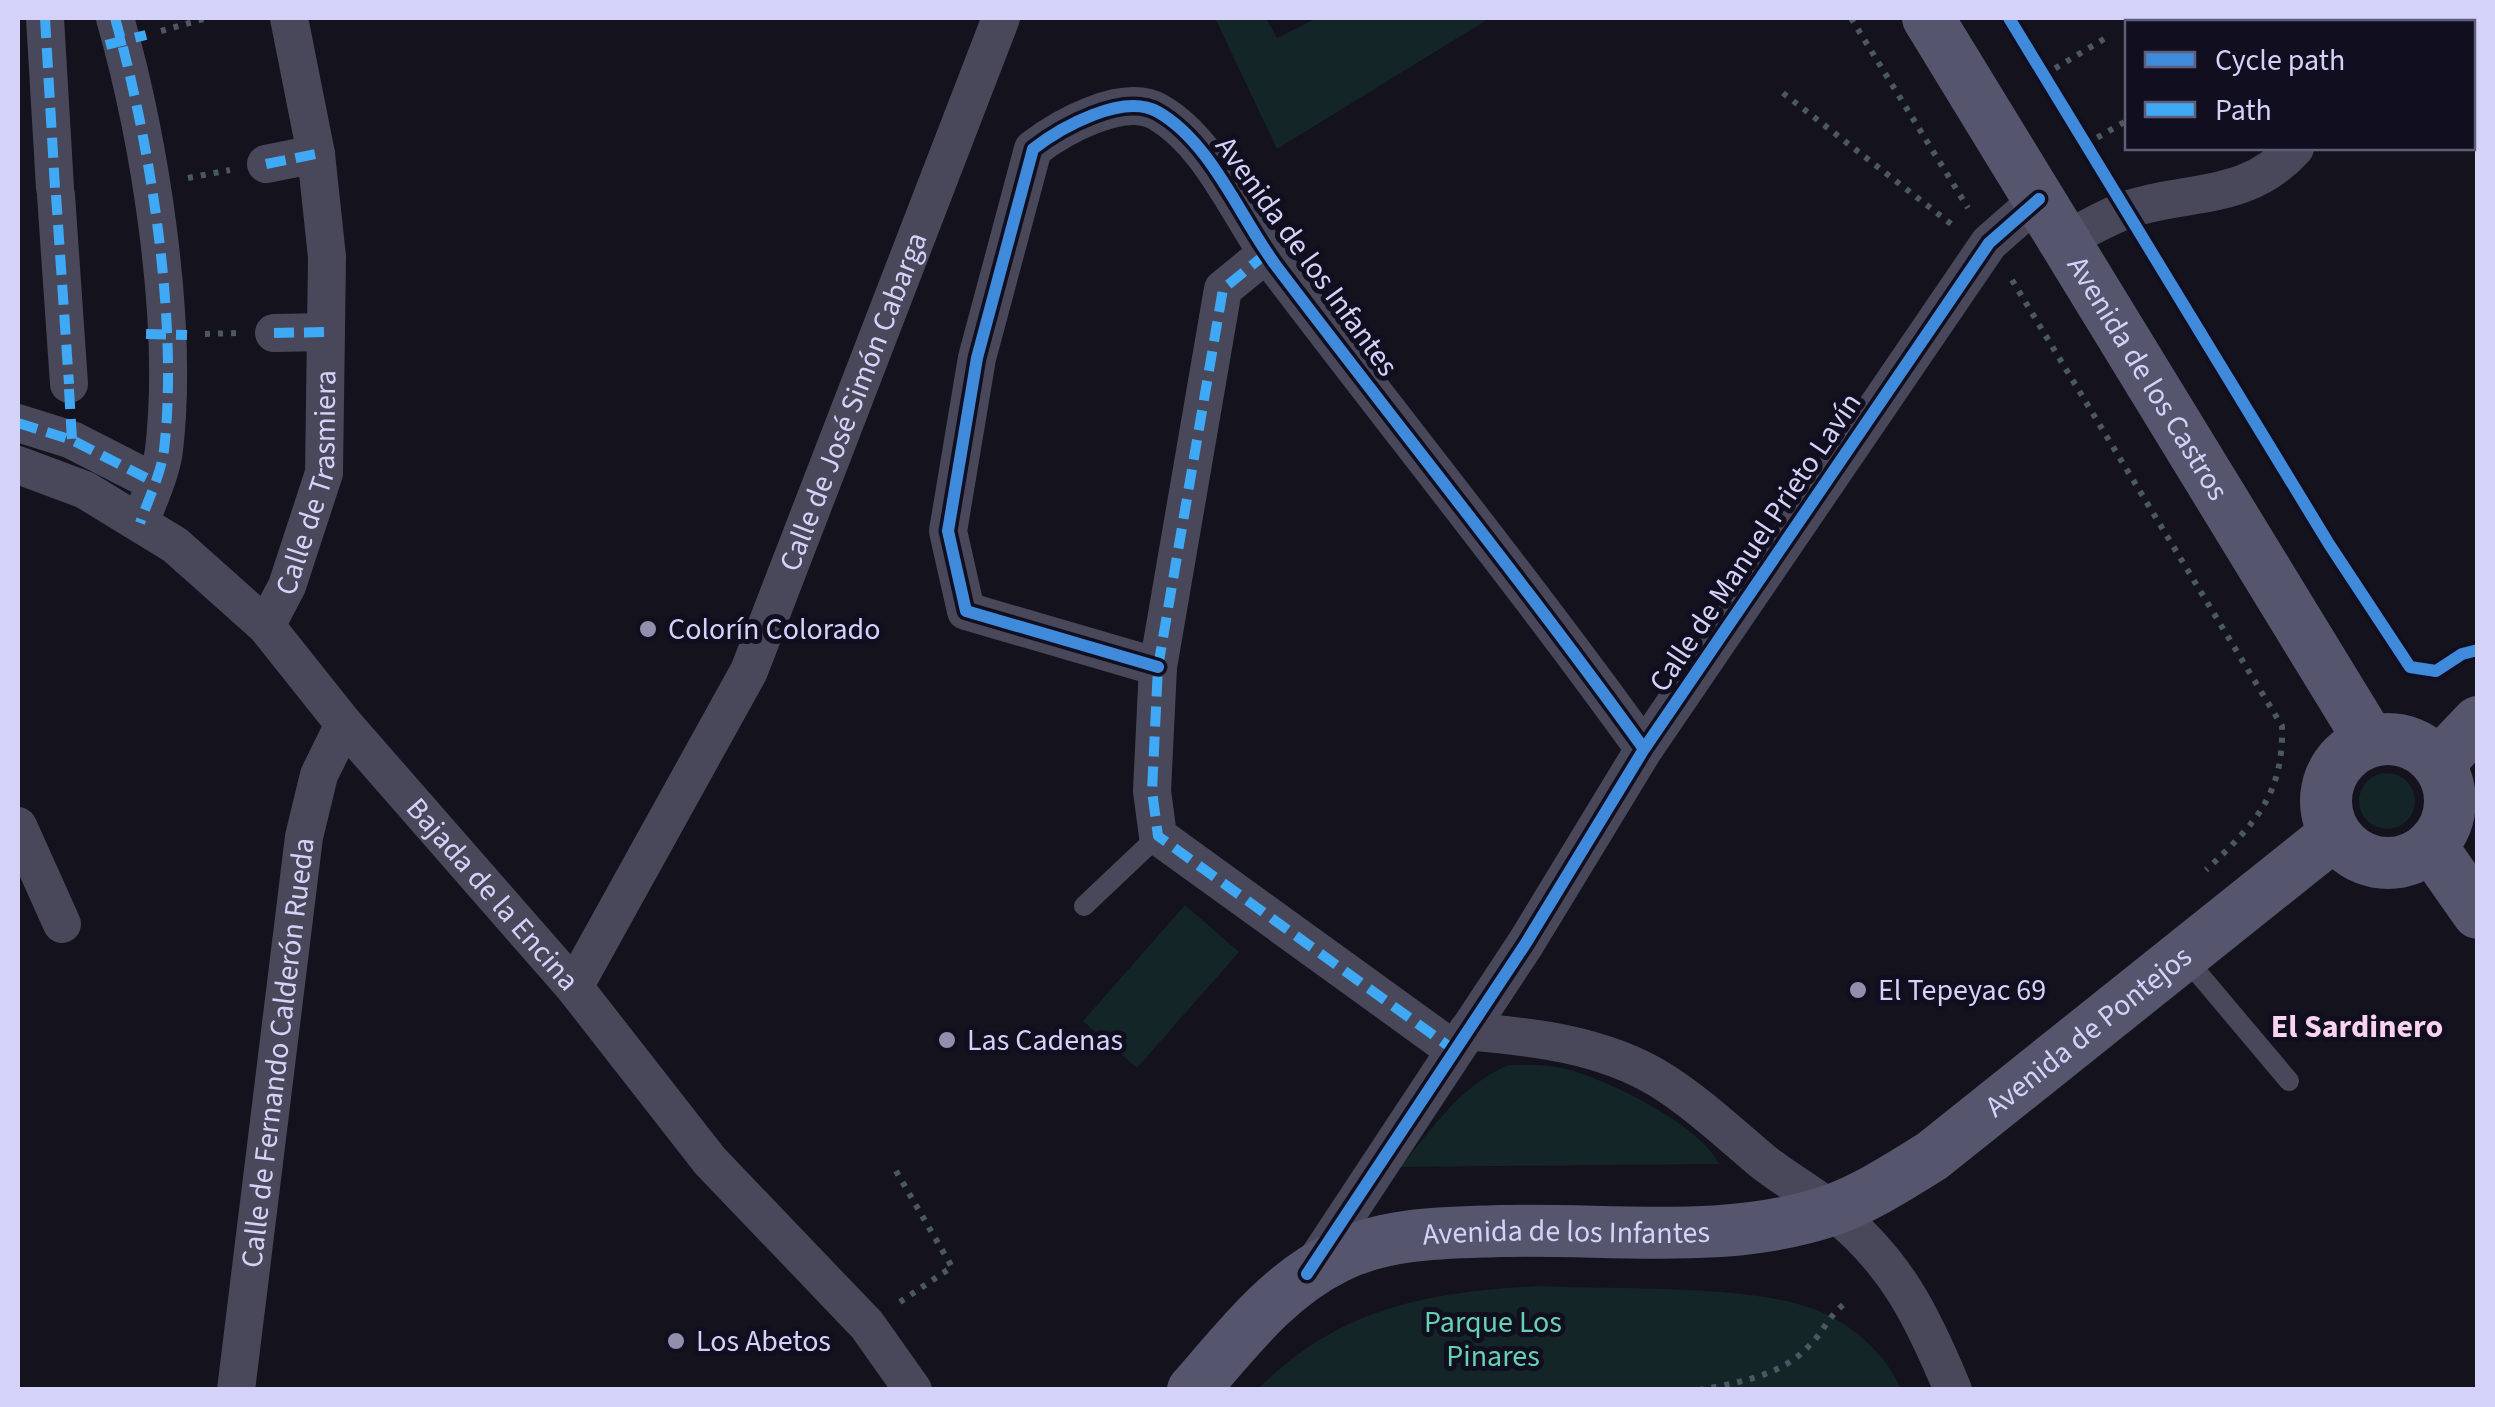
<svg xmlns="http://www.w3.org/2000/svg" width="2495" height="1407" viewBox="0 0 2495 1407" font-family="'Source Sans 3',sans-serif">
<rect width="100%" height="100%" fill="#14121c"/>
<path fill="#132526" d="M 1215,18 L 1266,18 L 1277,38 L 1317,18 L 1490,18 L 1277,149 Z
M2359 801a28 28 0 1 1 56 0a28 28 0 1 1-56 0Z
M 1185,905 L 1239,952 L 1137,1068 L 1083,1021 Z
M 1509,1065 C 1526,1065 1546,1064 1563,1068 C 1605,1078 1701,1125 1719,1164 L 1400,1167 C 1433,1128 1461,1084 1509,1065 Z
M 1540,1286 C 1615,1290 1743,1284 1811,1308 C 1848,1320 1886,1353 1901,1389 L 1258,1389 C 1340,1307 1428,1292 1540,1286 Z"/>
<g fill="none" stroke-linecap="round" stroke-linejoin="round">
<path stroke="#4b5863" stroke-width="6" stroke-dasharray="5 8" stroke-linecap="butt" d="M 1851,18 L 1968,208
M 161,31 L 207,18
M 2044,75 L 2104,39
M 1783,93 L 1951,224
M 2086,144 L 2128,120
M 188,178 L 230,170
M 2012,280 L 2282,726 C 2284,795 2254,825 2206,870
M 205,334 L 237,333
M 896,1171 L 952,1267 L 900,1302
M 1699,1390 C 1736,1383 1781,1376 1808,1347 C 1822,1334 1828,1317 1843,1305"/>
<path stroke="#49485b" stroke-width="20" d="M 1084,906 L 1158,836
M 2182,954 L 2289,1081"/>
<g stroke="#49485b" stroke-width="38">
<path d="M 45,18 L 55,188"/>
<path d="M 115,18 C 150,141 179,322 164,450 C 161,474 148,500 140,523"/>
<path d="M 2304,18 L 2306,22"/>
<path d="M 2471,22 L 2478,19"/>
<path d="M 266,164 L 316,154"/>
<path d="M 56,195 L 69,384"/>
<path d="M 2064,241 C 2087,229 2111,214 2136,207 C 2196,190 2249,199 2295,148"/>
<path d="M 1267,253 L 1223,289 L 1158,667 L 1152,791 L 1158,836 L 1454,1050"/>
<path d="M 274,333 L 326,332"/>
<path d="M 18,423 L 72,440 L 154,482"/>
<path id="s1" d="M 18,465 L 85,490 L 175,545 L 266,626 L 344,724 L 574,987 L 710,1161 L 867,1325 L 913,1390"/>
<path id="s2" d="M 266,626 L 287,586 L 324,473 L 327,257 L 316,154 L 289,18"/>
<path d="M 1158,667 L 966,611 L 948,531 L 977,358 L 1033,149 C 1060,128 1123,92 1158,112 C 1212,143 1240,218 1277,267 C 1399,428 1526,585 1644,749"/>
<path d="M 18,826 L 62,924"/>
<path id="s3" d="M 574,987 L 749,671 L 1001,18"/>
<path d="M 1467,1031 C 1532,1037 1601,1044 1659,1079 C 1696,1102 1728,1132 1761,1160 C 1783,1178 1808,1191 1830,1209 C 1895,1260 1922,1315 1953,1390"/>
<path d="M 1311,1269 L 1526,943 L 1644,749 L 1989,243 L 2039,199"/>
<path id="s4" d="M 236,1390 L 304,837 L 319,775 L 344,724"/>
</g>
<g stroke="#55566e" stroke-width="52">
<path id="s5" d="M 1928,18 L 2370,741"/>
<circle cx="2388" cy="801" r="62"/>
<path d="M 2438,764 L 2478,722"/>
<path d="M 2431,846 L 2478,913"/>
<path id="s6" d="M 1193,1390 C 1236,1341 1277,1286 1337,1257 C 1387,1232 1446,1233 1501,1231 C 1610,1228 1727,1246 1832,1210 C 1868,1197 1901,1175 1932,1156 L 2335,834"/>
</g>
<path stroke="#3fa9f5" stroke-width="10" stroke-dasharray="20 10" stroke-linecap="butt" d="M 45,18 L 55,188
M 115,18 C 150,141 179,322 164,450 C 161,474 148,500 140,523
M 106,45 L 146,35
M 266,164 L 316,154
M 56,195 L 69,384
M 1267,253 L 1223,289 L 1158,667 L 1152,791 L 1158,836 L 1454,1050
M 274,333 L 326,332
M 146,334 L 187,335
M 69,389 L 72,440
M 18,423 L 72,440 L 154,482"/>
<g stroke="#110f1f" stroke-width="19">
<path id="cycleway" d="M 2009,18 L 2329,544 L 2410,667 L 2436,671 L 2462,654 L 2478,650
M 1158,667 L 966,611 L 948,531 L 977,358 L 1033,149 C 1060,128 1123,92 1158,112 C 1212,143 1240,218 1277,267 C 1399,428 1526,585 1644,749
M 1307,1274 L 1526,943 L 1644,749 L 1989,243 L 2039,199"/>
</g>
<use href="#cycleway" stroke="#408adc" stroke-width="12"/>
</g>
<g fill="#918fac" stroke="#110f1f" stroke-width="4">
<circle cx="648" cy="629" r="10"/>
<circle cx="1858" cy="990" r="10"/>
<circle cx="947" cy="1040" r="10"/>
<circle cx="676" cy="1341" r="10"/>
</g>
<g text-anchor="middle" stroke-width="10" stroke-linejoin="round" paint-order="stroke">
<g font-size="30" fill="#d5d2fa" stroke="#110f1f">
<text transform="translate(1307 256) rotate(54)" y="10">Avenida de los Infantes</text>
<text dy="10" stroke="none"><textPath href="#s5" startOffset="422">Avenida de los Castros</textPath></text>
<text dy="10" stroke="none"><textPath href="#s3" startOffset="650">Calle de José Simón Cabarga</textPath></text>
<text dy="10" stroke="none"><textPath href="#s2" startOffset="152">Calle de Trasmiera</textPath></text>
<text transform="translate(1755 542) rotate(-56)" y="10">Calle de Manuel Prieto Lavín</text>
<text dy="10" stroke="none"><textPath href="#s1" startOffset="650">Bajada de la Encina</textPath></text>
<text dy="10" stroke="none"><textPath href="#s6" startOffset="1012">Avenida de Pontejos</textPath></text>
<text dy="10" stroke="none"><textPath href="#s4" startOffset="340">Calle de Fernando Calderón Rueda</textPath></text>
<text dy="10" stroke="none"><textPath href="#s6" startOffset="430">Avenida de los Infantes</textPath></text>
</g>
<g font-size="30" fill="#d5d2fa" stroke="#110f1f" text-anchor="start">
<text x="668" y="639">Colorín Colorado</text>
<text x="1878" y="1000">El Tepeyac 69</text>
<text x="967" y="1050">Las Cadenas</text>
<text x="696" y="1351">Los Abetos</text>
</g>
<g font-size="30" fill="#67d1b3" stroke="#110f1f">
<text x="1493" y="1332">Parque Los<tspan x="1493" dy="34">Pinares</tspan></text>
</g>
<g font-size="32" font-weight="bold" fill="#fad4ee" stroke="#110f1f">
<text x="2357" y="1037">El Sardinero</text>
</g>
</g>
<rect width="2495" height="1407" fill="none" stroke="#d5d2fa" stroke-width="40"/>
<rect x="2125" y="20" width="350" height="130" fill="#110f1f" stroke="#5f5d77" stroke-width="2.5"/>
<rect x="2145" y="52" width="50" height="15" fill="#408adc" stroke="#5f5d77" stroke-width="2.5"/>
<text x="2215" y="70" font-size="30" fill="#d5d2fa">Cycle path</text>
<rect x="2145" y="102" width="50" height="15" fill="#3fa9f5" stroke="#5f5d77" stroke-width="2.5"/>
<text x="2215" y="120" font-size="30" fill="#d5d2fa">Path</text>
</svg>
